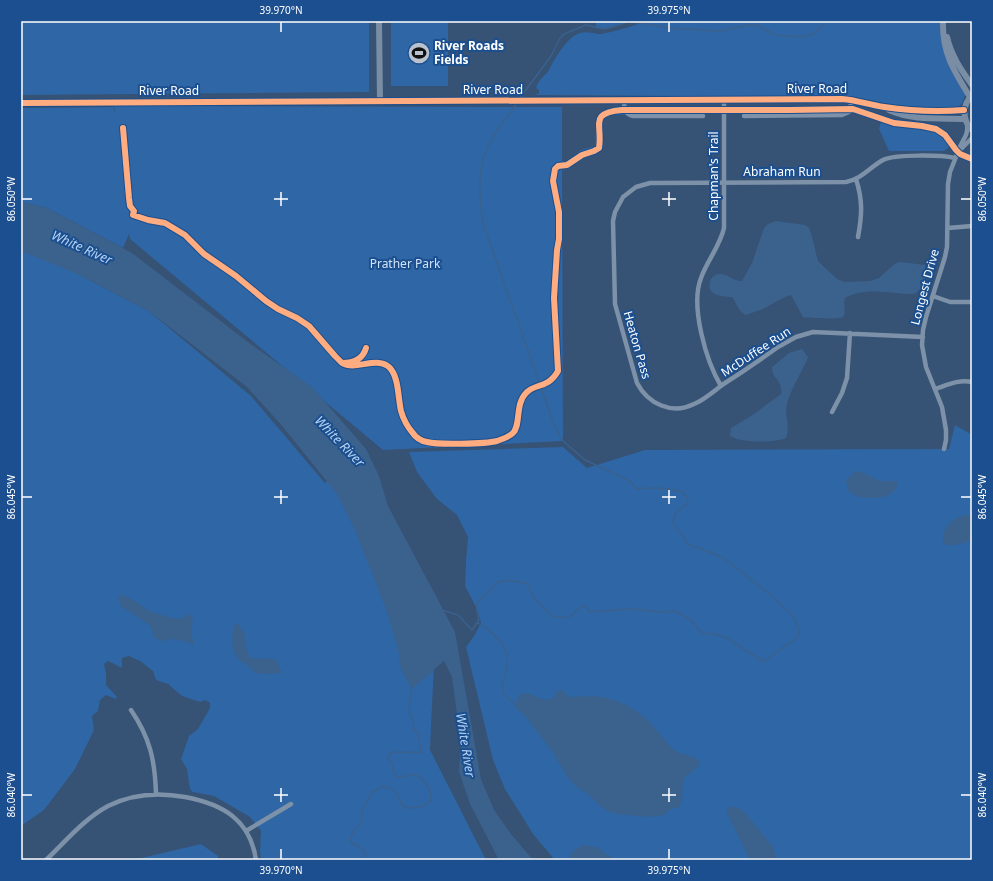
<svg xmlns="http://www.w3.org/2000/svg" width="993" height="881" viewBox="0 0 993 881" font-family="'Noto Sans',sans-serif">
<rect width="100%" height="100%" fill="#365274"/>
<path fill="#2f66a5" d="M 21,21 L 369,21 L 369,92 L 21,95 Z
M 391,21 L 448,21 L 448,86 L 391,86 Z
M 596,21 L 941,21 L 944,52 L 950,69 L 965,95 L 962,103 L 957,108 L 914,109 L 855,97 L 535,95 L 539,93 L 539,90 L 536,88 C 538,79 546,76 550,68 C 555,58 568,36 580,33 C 587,31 594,34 601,34 C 613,32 629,27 641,23 C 636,23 629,22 625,23 C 614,26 608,30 596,27 Z
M 114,106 L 562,107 L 562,161 L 569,161 L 581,150 L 595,146 C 596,129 592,118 609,108 L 852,106 L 894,119 L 936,126 L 947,133 L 957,149 L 963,154 L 972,157 L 972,160 L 957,156 L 950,146 L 944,151 L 889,151 L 879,129 L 881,121 L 851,111 L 610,115 L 602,121 L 601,151 C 587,156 576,164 562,170 L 563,441 L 383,450 L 130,239 L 129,234 L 123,248 L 47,208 L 21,202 L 21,108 L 113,107 L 115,114 Z
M 21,250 L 63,266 L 150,312 L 251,396 L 325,483 L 334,476 L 434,662 L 430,750 L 486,860 L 261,860 L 260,851 L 261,831 L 250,817 L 214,796 L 193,792 L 190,789 L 187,769 L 181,759 L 189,736 L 198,729 L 210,708 L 210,703 L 205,700 L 200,702 L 182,696 L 168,684 L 156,680 L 153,671 L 140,661 L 129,656 L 122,658 L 122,668 L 108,661 L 104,664 L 106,673 L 106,685 L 117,697 L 116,699 L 106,695 L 100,700 L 98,711 L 92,716 L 94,730 L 75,769 L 44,810 L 21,826 Z
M 955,425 L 972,435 L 972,860 L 555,860 L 533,834 L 505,789 L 493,760 L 466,647 L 474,636 L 481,623 L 478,611 L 465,586 L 466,560 L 468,537 L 457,515 L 437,499 L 417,472 L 409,452 L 563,447 L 587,468 L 645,450 L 949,449 Z
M 201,844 L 218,856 L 218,860 L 133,860 Z"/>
<path fill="#3b618d" d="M 21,202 L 47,208 L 132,253 L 248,342 L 313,388 L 366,449 L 379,476 L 388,506 L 437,598 L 455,632 L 481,779 L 494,810 L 511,834 L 533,860 L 499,860 L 470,804 L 459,772 L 461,744 L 452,677 L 444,661 L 412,689 L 401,669 L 398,649 L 388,615 L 376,583 L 354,528 L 337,494 L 283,427 L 247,387 L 150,312 L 80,275 L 21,251 Z
M 776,221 L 805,225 L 809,228 L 811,233 L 818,261 L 837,279 L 845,282 L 870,281 L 879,278 L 891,267 L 896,263 L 901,262 L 925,265 C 927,276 924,288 914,294 C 892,294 865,286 845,298 C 843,303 846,309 844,316 C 842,318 841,318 839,318 C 834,319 805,318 803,317 L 791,295 L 785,297 L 763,309 L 746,315 C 738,312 737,303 732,297 C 726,297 718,296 713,293 C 706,288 710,274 719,274 C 728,273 734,282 742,281 L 752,263 L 764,228 L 768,224 Z
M 802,349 L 808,357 L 807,360 C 801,373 790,391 787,404 C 784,416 791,426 786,438 C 774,443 741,443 730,436 L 731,428 L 754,414 L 781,394 C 783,379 771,379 772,367 L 789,353 Z
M 859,471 L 880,481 L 898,481 C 898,502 859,501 849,492 L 846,481 L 853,473 Z
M 966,515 L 972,515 L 972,541 C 962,542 955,548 944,544 C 940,529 952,518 966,515 Z
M 122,595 C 132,598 139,604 147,610 C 150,612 175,619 178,619 C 182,619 184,617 186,614 L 190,616 L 193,620 L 191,631 L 194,646 L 188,642 L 172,639 L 161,641 L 154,637 L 150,625 L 121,606 L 118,597 Z
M 237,623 L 245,634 C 244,643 246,650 250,658 L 276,659 L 282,673 L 269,674 L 255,673 C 252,667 247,665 242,662 C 231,654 231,637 234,625 Z
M 562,690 L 569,697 C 577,697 584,696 591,696 C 615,697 635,707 651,724 C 659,732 665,742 673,749 C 681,756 694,754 700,762 C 697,771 689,772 683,779 L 682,799 L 679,808 L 672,808 L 664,815 L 649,817 L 616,814 L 608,811 L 599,805 L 588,794 L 574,785 L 566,775 L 553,752 L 525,716 L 515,707 C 521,676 541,709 554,697 C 555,695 556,693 557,691 Z
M 732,807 L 736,807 L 742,810 L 747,815 L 773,847 L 777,860 L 750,860 L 727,813 L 728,808 Z
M 583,845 L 597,847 L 605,854 L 617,860 L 569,860 L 572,852 Z"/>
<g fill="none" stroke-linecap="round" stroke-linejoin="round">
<path stroke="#3b618d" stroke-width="1.5" d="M 520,98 L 551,56 L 560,38 L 564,34 L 586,25 L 603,29 L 613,27 L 627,22 L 631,22 L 648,24 L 668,28 L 720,31 L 748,25 L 755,25 L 761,27 L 775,35 L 800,37 L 814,34 L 826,21
M 442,610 L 458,615 L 472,630 L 479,620 C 474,600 477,604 490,591 C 494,587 496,582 502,581 C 510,579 519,583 527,583 L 533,596 L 552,616 C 572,619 567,619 582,606 L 586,606 L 589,612 L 630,609 L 660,612 L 675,611 L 691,620 L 702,633 L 715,634 L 727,638 L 764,662 L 779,650 L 795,640 L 799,634 L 799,629 L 795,619 L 790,613 L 771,595 L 722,557 L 688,544 L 673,523 L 675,514 L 687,504 L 688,500 L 683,492 C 667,488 653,487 637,489 L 630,481 L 585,460 L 563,441 L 555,427 L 484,226 C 479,199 476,169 489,144 C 497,129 508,116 517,103
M 478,623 C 494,633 511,646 507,668 C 505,676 501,683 503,693 L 511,701 L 515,704
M 365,860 L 365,851 L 358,846 L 353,844 L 350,839 L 354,830 L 362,823 L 362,810 L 371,795 L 372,791 L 375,791 L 383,786 C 396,789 397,790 401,804 L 408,808 L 419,807 L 423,806 L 431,800 L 430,797 L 431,792 C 427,785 420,772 410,775 C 404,776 403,778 397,777 L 393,771 L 393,765 L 388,758 L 391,753 C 401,750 411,754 421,752 L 418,732 L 414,730 L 413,720 L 410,715 L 409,706 L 412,687"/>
<path stroke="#7d92a8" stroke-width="4.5" d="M 624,100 C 624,108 625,114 633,116 L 703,116
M 744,116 L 842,115 L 849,112 L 852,100
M 958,152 C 961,140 969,137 967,124
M 856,179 C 863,201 862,215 858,237
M 948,228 L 972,226
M 933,296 L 950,302 L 972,302
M 923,337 L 813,332 L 796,337 L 778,347 C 760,360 741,373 722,385 C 713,392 704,400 694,404 C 672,415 648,404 637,383 L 615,304 L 613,221 L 615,212 L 623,197 L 636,187 L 650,183 L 846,182 C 862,179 870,167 883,160 C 894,154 942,155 955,158
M 721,386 C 706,361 690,306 701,278 C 707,261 720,246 724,228 L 724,100
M 935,389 C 947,385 959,379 972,382
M 832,412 L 842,393 L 847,378 L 850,333
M 944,449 L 946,440 L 946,430 L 942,407 L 926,367 L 922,345 L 923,330 L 926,317 L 945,257 L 947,247 L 948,184 L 950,172 L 958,152 L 972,138
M 131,710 C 150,738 155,760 156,794
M 246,831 L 291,804
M 46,860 C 66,841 84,819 108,806 C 132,794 158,792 185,797 C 222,804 250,819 256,860"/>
<path stroke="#798da4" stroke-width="6" d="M 379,21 L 380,101
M 943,21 C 942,53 954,71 970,97
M 947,37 C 951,55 961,70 972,85
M 972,95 C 962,105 962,120 972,130
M 21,103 L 842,99 C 857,100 869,105 884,107 C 911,111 937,112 964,110
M 889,110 C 913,121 939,118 965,119"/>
<g stroke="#1b4f8f" stroke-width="8">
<path id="cycleway" d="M 21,103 L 842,99 C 857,100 869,105 884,107 C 911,111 937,112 964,110
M 123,128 L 129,198 L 130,206 L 134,211 L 133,215 L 148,220 L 165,223 L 185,235 L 204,254 L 236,276 L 266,301 L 278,309 L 297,318 L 309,326 L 335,356 L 342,363 C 353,363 363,359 366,348
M 342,363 C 356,371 375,356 389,367 C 399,376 398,399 401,411 C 403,418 407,426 412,432 C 416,438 421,441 427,442 C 438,445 485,444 497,441 C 503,439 509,437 513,433 C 521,425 515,404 526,393 C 535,383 548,389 558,371 L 554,298 L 557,250 L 559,239 L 559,212 L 553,181 L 555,169 L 558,166 L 567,165 L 582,155 L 594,151 L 599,148 C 603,125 588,113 622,110 L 789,110 L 853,109 L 894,123 L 922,126 L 936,129 L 945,135 L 956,150 L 960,154 L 972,159"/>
</g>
<use href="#cycleway" stroke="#ffac80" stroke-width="6"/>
</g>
<path fill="none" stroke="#fff" stroke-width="1.5" d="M 281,22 L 281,32M 669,22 L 669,32M 281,192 L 281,206M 669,192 L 669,206M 22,199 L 32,199M 274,199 L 288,199M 662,199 L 676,199M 961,199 L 971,199M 281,490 L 281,504M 669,490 L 669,504M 22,497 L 32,497M 274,497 L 288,497M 662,497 L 676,497M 961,497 L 971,497M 281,788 L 281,802M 669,788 L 669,802M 22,795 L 32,795M 274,795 L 288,795M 662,795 L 676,795M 961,795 L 971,795M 281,849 L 281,859M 669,849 L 669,859"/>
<defs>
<g id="stadium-disc" transform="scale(1.15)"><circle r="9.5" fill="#b9c2ce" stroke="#1b4f8f"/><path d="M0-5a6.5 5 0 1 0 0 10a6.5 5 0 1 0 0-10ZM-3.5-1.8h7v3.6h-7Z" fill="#111"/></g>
</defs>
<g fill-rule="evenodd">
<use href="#stadium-disc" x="419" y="53"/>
</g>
<g text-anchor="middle" stroke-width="4" stroke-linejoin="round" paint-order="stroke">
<g font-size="12" font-weight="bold" fill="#fff" stroke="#1b4f8f" text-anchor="start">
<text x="434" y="50">River Roads<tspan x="434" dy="14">Fields</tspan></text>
</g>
<g font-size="12" fill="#fff" stroke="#1b4f8f">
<text x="817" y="93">River Road</text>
<text x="493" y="94">River Road</text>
<text x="169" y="95">River Road</text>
<text x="782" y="176">Abraham Run</text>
<text transform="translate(714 176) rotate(-90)" y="4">Chapman's Trail</text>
<text transform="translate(925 287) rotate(-75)" y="4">Longest Drive</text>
<text transform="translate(637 345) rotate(74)" y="4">Heaton Pass</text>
<text transform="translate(756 352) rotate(-33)" y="4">McDuffee Run</text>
</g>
<g font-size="12" fill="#cfe3fa" stroke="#1b4f8f">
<text x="405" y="268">Prather Park</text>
</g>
<g font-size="13" font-style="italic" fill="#b5d3f5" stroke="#1b4f8f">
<text transform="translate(82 247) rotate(24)" y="5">White River</text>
<text transform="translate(340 441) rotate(46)" y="5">White River</text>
<text transform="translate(466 745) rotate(81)" y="5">White River</text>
</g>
</g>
<rect width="993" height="881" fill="none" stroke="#1b4f8f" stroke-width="44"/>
<rect x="22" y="22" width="949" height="837" fill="none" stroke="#fff" stroke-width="1.5"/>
<g font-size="10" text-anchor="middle" fill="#fff">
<text x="281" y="14">39.970°N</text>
<text x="669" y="14">39.975°N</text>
<text transform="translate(982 199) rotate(-90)" y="4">86.050°W</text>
<text transform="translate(11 199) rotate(-90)" y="4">86.050°W</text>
<text transform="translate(982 497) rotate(-90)" y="4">86.045°W</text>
<text transform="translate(11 497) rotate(-90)" y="4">86.045°W</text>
<text transform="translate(11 795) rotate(-90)" y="4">86.040°W</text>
<text transform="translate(982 795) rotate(-90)" y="4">86.040°W</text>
<text x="281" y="874">39.970°N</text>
<text x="669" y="874">39.975°N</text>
</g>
</svg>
